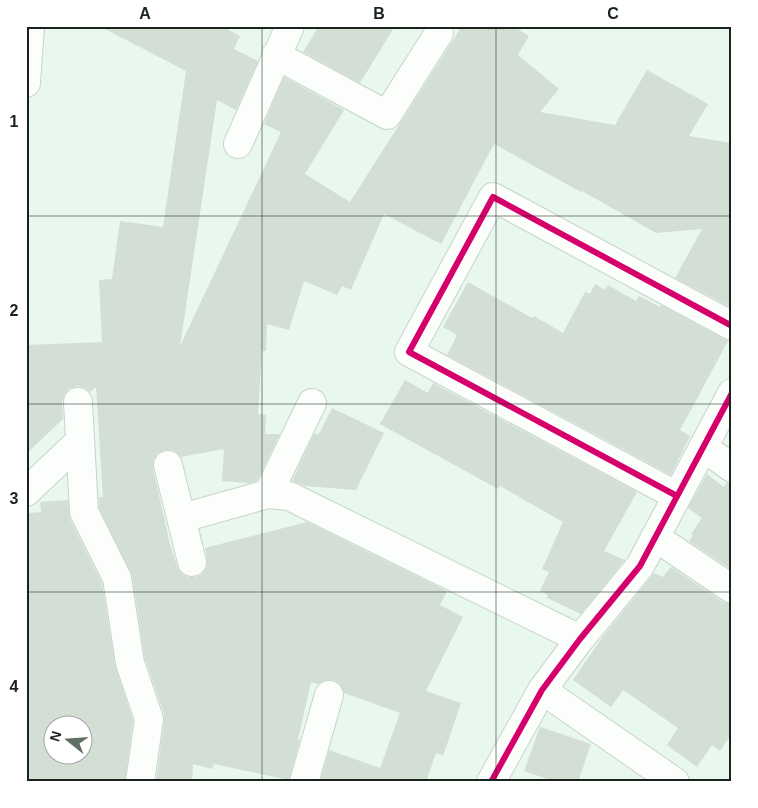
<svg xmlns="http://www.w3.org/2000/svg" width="758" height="808" viewBox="0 0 758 808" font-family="Arial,sans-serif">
<rect width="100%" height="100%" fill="#e8f8ee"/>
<path fill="#d3ded5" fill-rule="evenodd" d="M 99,26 L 221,26 L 240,36 L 234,49 L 258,61 L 236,110 L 217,100 L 180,346 L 281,132 L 264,124 L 284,77 L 344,110 L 305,174 L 350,202 L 462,26 L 513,26 L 529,36 L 518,55 L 559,89 L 540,112 L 615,125 L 647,70 L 708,104 L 689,136 L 732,143 L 732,308 L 675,278 L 702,229 L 656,233 L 582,191 L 581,192 L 494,144 L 441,244 L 384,214 L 351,290 L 342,286 L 337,295 L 304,281 L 289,330 L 267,324 L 266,351 L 262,351 L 258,414 L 266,415 L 265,434 L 280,434 L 257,481 L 250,483 L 222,481 L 224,449 L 181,457 L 173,450 L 165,450 L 158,453 L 153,460 L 153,469 L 170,544 L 177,566 L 180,572 L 187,577 L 196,577 L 202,574 L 207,567 L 207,559 L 205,548 L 307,522 L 447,591 L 440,605 L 463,617 L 426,691 L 461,703 L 443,756 L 436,753 L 426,782 L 320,782 L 329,750 L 380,768 L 400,713 L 344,693 L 340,684 L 334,680 L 326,680 L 318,684 L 311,682 L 298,740 L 300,740 L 289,780 L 214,764 L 212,769 L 193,764 L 192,782 L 156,782 L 164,721 L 164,714 L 145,659 L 132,575 L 99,508 L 99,497 L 103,497 L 96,387 L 90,392 L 85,388 L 78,386 L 69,389 L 64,395 L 62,402 L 63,419 L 26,454 L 26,345 L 102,342 L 99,280 L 112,279 L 120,221 L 163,227 L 186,71 Z
M 319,26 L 395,26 L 360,83 L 303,52 Z
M 468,282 L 532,318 L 534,316 L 563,333 L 585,292 L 590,294 L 595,284 L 605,290 L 608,285 L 636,301 L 639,296 L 660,307 L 661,305 L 728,341 L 680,430 L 690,436 L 671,475 L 447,355 L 457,335 L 443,327 Z
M 405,380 L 428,393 L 433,383 L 637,492 L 604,551 L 625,560 L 581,614 L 547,598 L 548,595 L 540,591 L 549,572 L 542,569 L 563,522 L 500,486 L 498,489 L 380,424 Z
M 332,408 L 384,433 L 356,490 L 305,486 L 292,481 L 314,434 L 319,434 Z
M 707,474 L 724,487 L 727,482 L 732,483 L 732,570 L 689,541 L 693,535 L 691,534 L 702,518 L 688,508 Z
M 68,500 L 70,519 L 102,583 L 115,665 L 133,720 L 125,782 L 26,782 L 26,517 L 29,517 L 29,513 L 41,512 L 40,502 ZM 52,726 L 82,726 L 82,756 L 52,756 Z
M 671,567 L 723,602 L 732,604 L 732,733 L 720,751 L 712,745 L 697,767 L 667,745 L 678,728 L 623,690 L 611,707 L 573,680 L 603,636 L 654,573 L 663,577 Z
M 540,727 L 591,744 L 578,782 L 556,782 L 524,771 Z"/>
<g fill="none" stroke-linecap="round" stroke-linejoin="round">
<g stroke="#c7d3cc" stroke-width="30">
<path id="minor" d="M 276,55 L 387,115 L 439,33
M 26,83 L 30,26
M 238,144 L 290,26
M 78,402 L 84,512 L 117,578 L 130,663 L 149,719 L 140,782
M 703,447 L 732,468
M 168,465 L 192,562
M 26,492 L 79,442
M 268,494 L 312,403
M 677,496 L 409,352 L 493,197 L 732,326
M 182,518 L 268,494 L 289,496 L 580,639
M 655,537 L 732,589
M 542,690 L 675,782
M 304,782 L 329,695
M 491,782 L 542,690 L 580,639 L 640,566 L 732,393"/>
</g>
<use href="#minor" stroke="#fcfefc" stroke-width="28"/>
<g stroke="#fff" stroke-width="9">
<path id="cycleway" d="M 677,496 L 409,352 L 493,197 L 732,326
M 491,782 L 542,690 L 580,639 L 640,566 L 732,393"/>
</g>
<use href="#cycleway" stroke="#d6006c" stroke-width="6"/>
</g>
<path fill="none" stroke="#19241d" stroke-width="1" stroke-opacity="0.55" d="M 262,26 L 262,782M 496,26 L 496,782M 26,216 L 732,216M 26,404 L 732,404M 26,592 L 732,592"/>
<rect width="758" height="808" fill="none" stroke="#ffffff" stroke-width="55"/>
<g transform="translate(68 740) rotate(287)"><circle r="24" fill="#ffffff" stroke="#a3a7a5"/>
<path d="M0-4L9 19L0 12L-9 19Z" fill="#616e66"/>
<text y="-8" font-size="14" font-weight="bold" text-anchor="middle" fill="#19241d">N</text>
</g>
<rect x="28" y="28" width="702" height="752" fill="none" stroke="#19241d" stroke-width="2"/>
<g font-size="16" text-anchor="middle" font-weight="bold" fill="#19241d">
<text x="145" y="19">A</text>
<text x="379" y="19">B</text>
<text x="613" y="19">C</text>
<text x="14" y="127">1</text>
<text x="14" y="316">2</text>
<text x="14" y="504">3</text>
<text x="14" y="692">4</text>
</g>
</svg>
